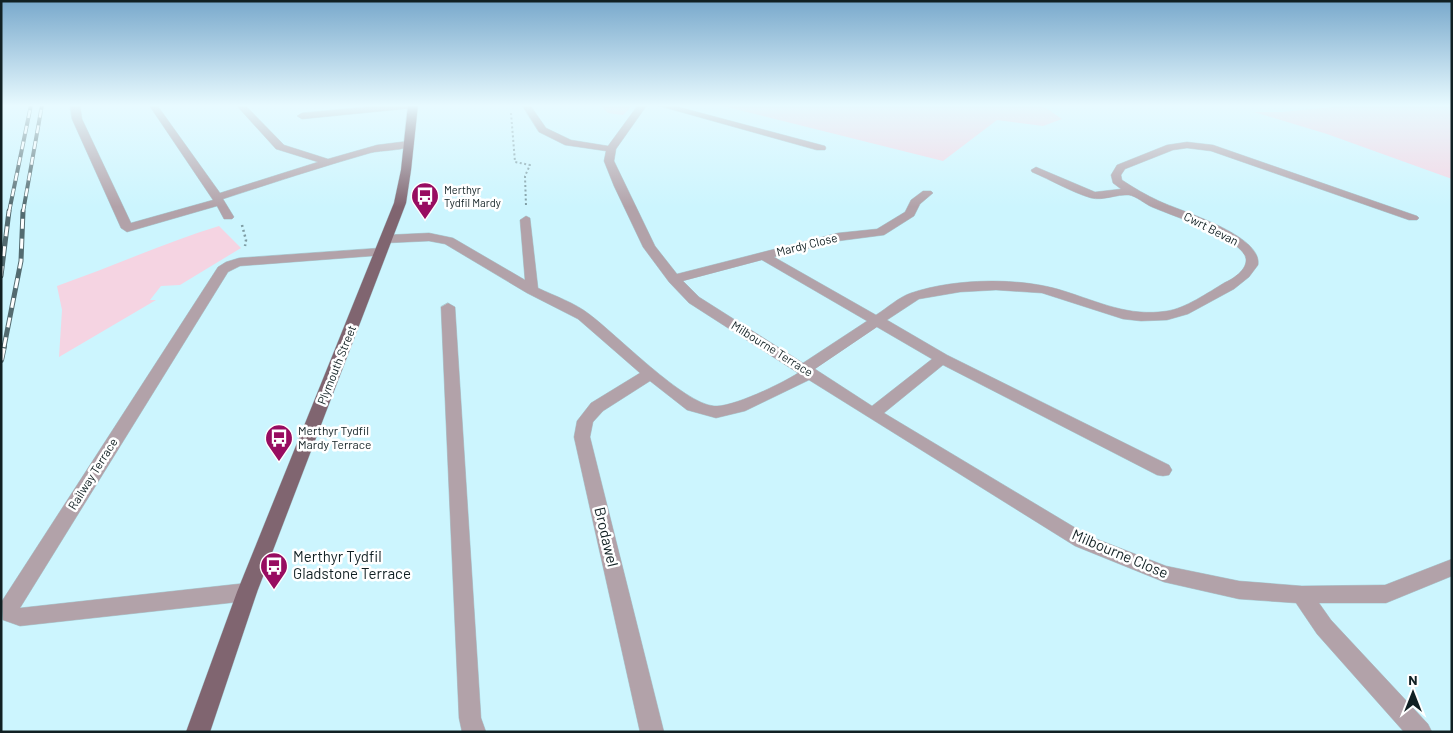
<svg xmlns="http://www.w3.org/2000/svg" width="1453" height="733" viewBox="0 0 1453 733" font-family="Barlow,sans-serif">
<rect width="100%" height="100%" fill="#ccf5fe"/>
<path fill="#f5d4e2" d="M 600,105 L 633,105 L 623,115 L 608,113 Z
M 719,105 L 1034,105 L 1046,108 L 1062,119 L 1043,126 L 997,120 L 943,161 Z
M 1351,105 L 1452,105 L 1452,179 L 1327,134 L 1254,112 L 1282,112 Z
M 219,226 L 241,248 L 180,285 L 161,286 L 150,300 L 156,300 L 59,357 L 62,310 L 57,286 C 111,267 164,243 219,226 Z"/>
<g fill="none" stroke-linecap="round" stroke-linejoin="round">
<g stroke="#aacfd7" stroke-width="1">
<path id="minor" d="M 70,105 L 80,105 L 82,119 L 131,223 L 213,200 L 149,105 L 157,105 L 220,193 L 318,162 L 276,149 L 236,105 L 245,105 L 284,145 L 328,159 L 377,145 L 409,141 L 414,144 C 407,151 381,150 370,153 C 321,167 272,183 223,199 L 234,217 L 232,219 L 224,219 L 217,206 L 127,232 L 121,228 L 72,119 Z
M 387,105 L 418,105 L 413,108 L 302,119 L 297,116 L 302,113 Z
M 522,105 L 530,105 L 546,128 L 571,140 L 608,146 L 638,105 L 647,105 L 616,149 L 614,161 L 655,246 L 677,274 L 838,233 L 877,229 L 905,212 L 911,200 L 923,191 L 931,191 L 933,193 L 920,204 L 914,216 L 884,235 L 838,241 L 774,257 L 876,315 C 887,308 899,297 911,293 C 955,278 1021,277 1064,291 C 1099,302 1129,317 1167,311 C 1184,309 1209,292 1224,283 C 1233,279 1247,270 1246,259 C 1244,239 1170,215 1152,207 C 1145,204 1136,196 1129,195 C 1117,194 1103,201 1091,198 C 1071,192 1051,180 1032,172 L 1031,170 L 1036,167 L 1095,192 L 1121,189 L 1113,183 L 1111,175 L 1117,165 L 1167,145 L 1187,142 L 1213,145 L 1417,216 L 1419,218 L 1417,220 L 1409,220 L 1211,151 L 1187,148 L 1173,150 L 1125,169 L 1121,175 L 1122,180 C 1134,188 1146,195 1159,201 C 1180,211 1263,235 1258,265 L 1249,277 L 1234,289 L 1188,314 L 1167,320 L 1141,321 L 1123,319 L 1042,293 L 996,290 L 960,292 L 919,299 L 887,320 L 947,355 L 1169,465 L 1172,470 L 1169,475 L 1163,476 L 1157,475 L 943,365 L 884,413 L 1089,536 L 1166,566 L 1239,581 L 1302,586 L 1385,585 L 1452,559 L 1452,576 L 1386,603 L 1319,603 L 1331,620 L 1428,724 L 1432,732 L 1404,732 L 1317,634 L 1296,603 L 1239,599 L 1164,582 L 1075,546 L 809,380 L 745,411 L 716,418 L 687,410 L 650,381 L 603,411 L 593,422 L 590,437 L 664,732 L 640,732 L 574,437 L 577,421 L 591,403 L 640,373 L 578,319 L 527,293 L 445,244 L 429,241 L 386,243 L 380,239 L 386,235 L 429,233 L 453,238 L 525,280 L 520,220 L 526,216 L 530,218 L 538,288 C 555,296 575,303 589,314 C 616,334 684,404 714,406 C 731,408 783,383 798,373 L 689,303 L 669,282 L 643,247 L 614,186 L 604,161 L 606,151 L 565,145 L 539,132 ZM 762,260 L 867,321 L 803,363 L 699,297 L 683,281 ZM 877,327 L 932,359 L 872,406 L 815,369 Z
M 656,105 L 671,105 L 825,146 L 826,148 L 825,150 L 817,150 Z
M 381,248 L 385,249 L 387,252 L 385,255 L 240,266 L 228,272 L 20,608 L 247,583 L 254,586 L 257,592 L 254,598 L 247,601 L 20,626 L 3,620 L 2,601 L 218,267 L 226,262 L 239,258 Z
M 448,303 L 455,307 L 481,718 L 486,732 L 462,732 L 459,718 L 441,307 Z"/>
</g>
<g stroke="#aacfd7" stroke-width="1">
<path id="major" d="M 408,105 L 418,105 L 411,170 L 406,203 L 257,592 L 210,732 L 186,732 L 237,592 L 394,203 L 401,170 Z"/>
</g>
<path stroke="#7e9ca3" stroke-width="2" stroke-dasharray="2 2.5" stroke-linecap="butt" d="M 511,113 L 515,162 L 530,165 L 525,176 L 526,206"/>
<path stroke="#7e9ca3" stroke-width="2.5" stroke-dasharray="2 3" stroke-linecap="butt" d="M 242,225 L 246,240 L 245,246"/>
<use href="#minor" fill="#b2a2a9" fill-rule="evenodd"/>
<use href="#major" fill="#806570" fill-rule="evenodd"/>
<g stroke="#536b70" stroke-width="4">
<path id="rail-far2" d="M 9,212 L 31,105
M 23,212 L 42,105"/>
</g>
<g stroke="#536b70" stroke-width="5">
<path id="rail-far1" d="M 1,276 L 9,211
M 4,347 L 21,261 L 23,211"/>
</g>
<g stroke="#536b70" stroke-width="6">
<path id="rail" d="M 1,360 L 4,346"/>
</g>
<use href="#rail-far2" stroke="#fff" stroke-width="2.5" stroke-dasharray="8" stroke-linecap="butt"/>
<use href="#rail-far1" stroke="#fff" stroke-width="3" stroke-dasharray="10" stroke-linecap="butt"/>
<use href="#rail" stroke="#fff" stroke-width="4.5" stroke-dasharray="12" stroke-linecap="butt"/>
</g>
<linearGradient id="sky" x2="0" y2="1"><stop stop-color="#79a9cc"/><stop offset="0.51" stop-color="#e8faff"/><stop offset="1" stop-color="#e8faff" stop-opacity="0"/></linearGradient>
<rect width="1453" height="207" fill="url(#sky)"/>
<defs>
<g id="bus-pin" transform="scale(1.4375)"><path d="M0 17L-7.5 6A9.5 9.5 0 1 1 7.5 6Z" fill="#980d61" stroke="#fff"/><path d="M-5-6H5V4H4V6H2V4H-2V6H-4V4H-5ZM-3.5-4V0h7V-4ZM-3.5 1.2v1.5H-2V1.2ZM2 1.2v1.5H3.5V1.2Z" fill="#fff"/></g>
</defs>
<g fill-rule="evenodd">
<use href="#bus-pin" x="425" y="196"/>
<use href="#bus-pin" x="279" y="438"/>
<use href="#bus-pin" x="274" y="566"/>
</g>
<g text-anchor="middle" stroke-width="5" stroke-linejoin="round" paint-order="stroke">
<g font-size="11" fill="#112023" stroke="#fff" text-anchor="start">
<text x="444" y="194">Merthyr<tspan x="444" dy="13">Tydfil Mardy</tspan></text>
</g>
<g font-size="12" fill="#112023" stroke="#fff">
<text transform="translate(1211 229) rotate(27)" y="4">Cwrt Bevan</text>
<text transform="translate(807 245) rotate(-14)" y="4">Mardy Close</text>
<text transform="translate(772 349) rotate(32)" y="4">Milbourne Terrace</text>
<text transform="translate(337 365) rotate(-68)" y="4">Plymouth Street</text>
<text transform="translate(93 474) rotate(-58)" y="4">Railway Terrace</text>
</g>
<g font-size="12" fill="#112023" stroke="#fff" text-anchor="start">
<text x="298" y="435">Merthyr Tydfil<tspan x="298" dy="14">Mardy Terrace</tspan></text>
</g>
<g font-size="15" fill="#112023" stroke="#fff">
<text transform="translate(606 537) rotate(77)" y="5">Brodawel</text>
<text transform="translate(1120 554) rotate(23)" y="5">Milbourne Close</text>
</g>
<g font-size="15" fill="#112023" stroke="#fff" text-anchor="start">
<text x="293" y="562">Merthyr Tydfil<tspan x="293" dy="17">Gladstone Terrace</tspan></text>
</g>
</g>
<rect width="1453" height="733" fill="none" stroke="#112023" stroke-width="5"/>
<g transform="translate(1413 693)" stroke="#ffffff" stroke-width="4" paint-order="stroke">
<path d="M0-4L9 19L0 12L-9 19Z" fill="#112023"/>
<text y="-8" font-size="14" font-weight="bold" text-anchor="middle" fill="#112023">N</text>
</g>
</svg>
